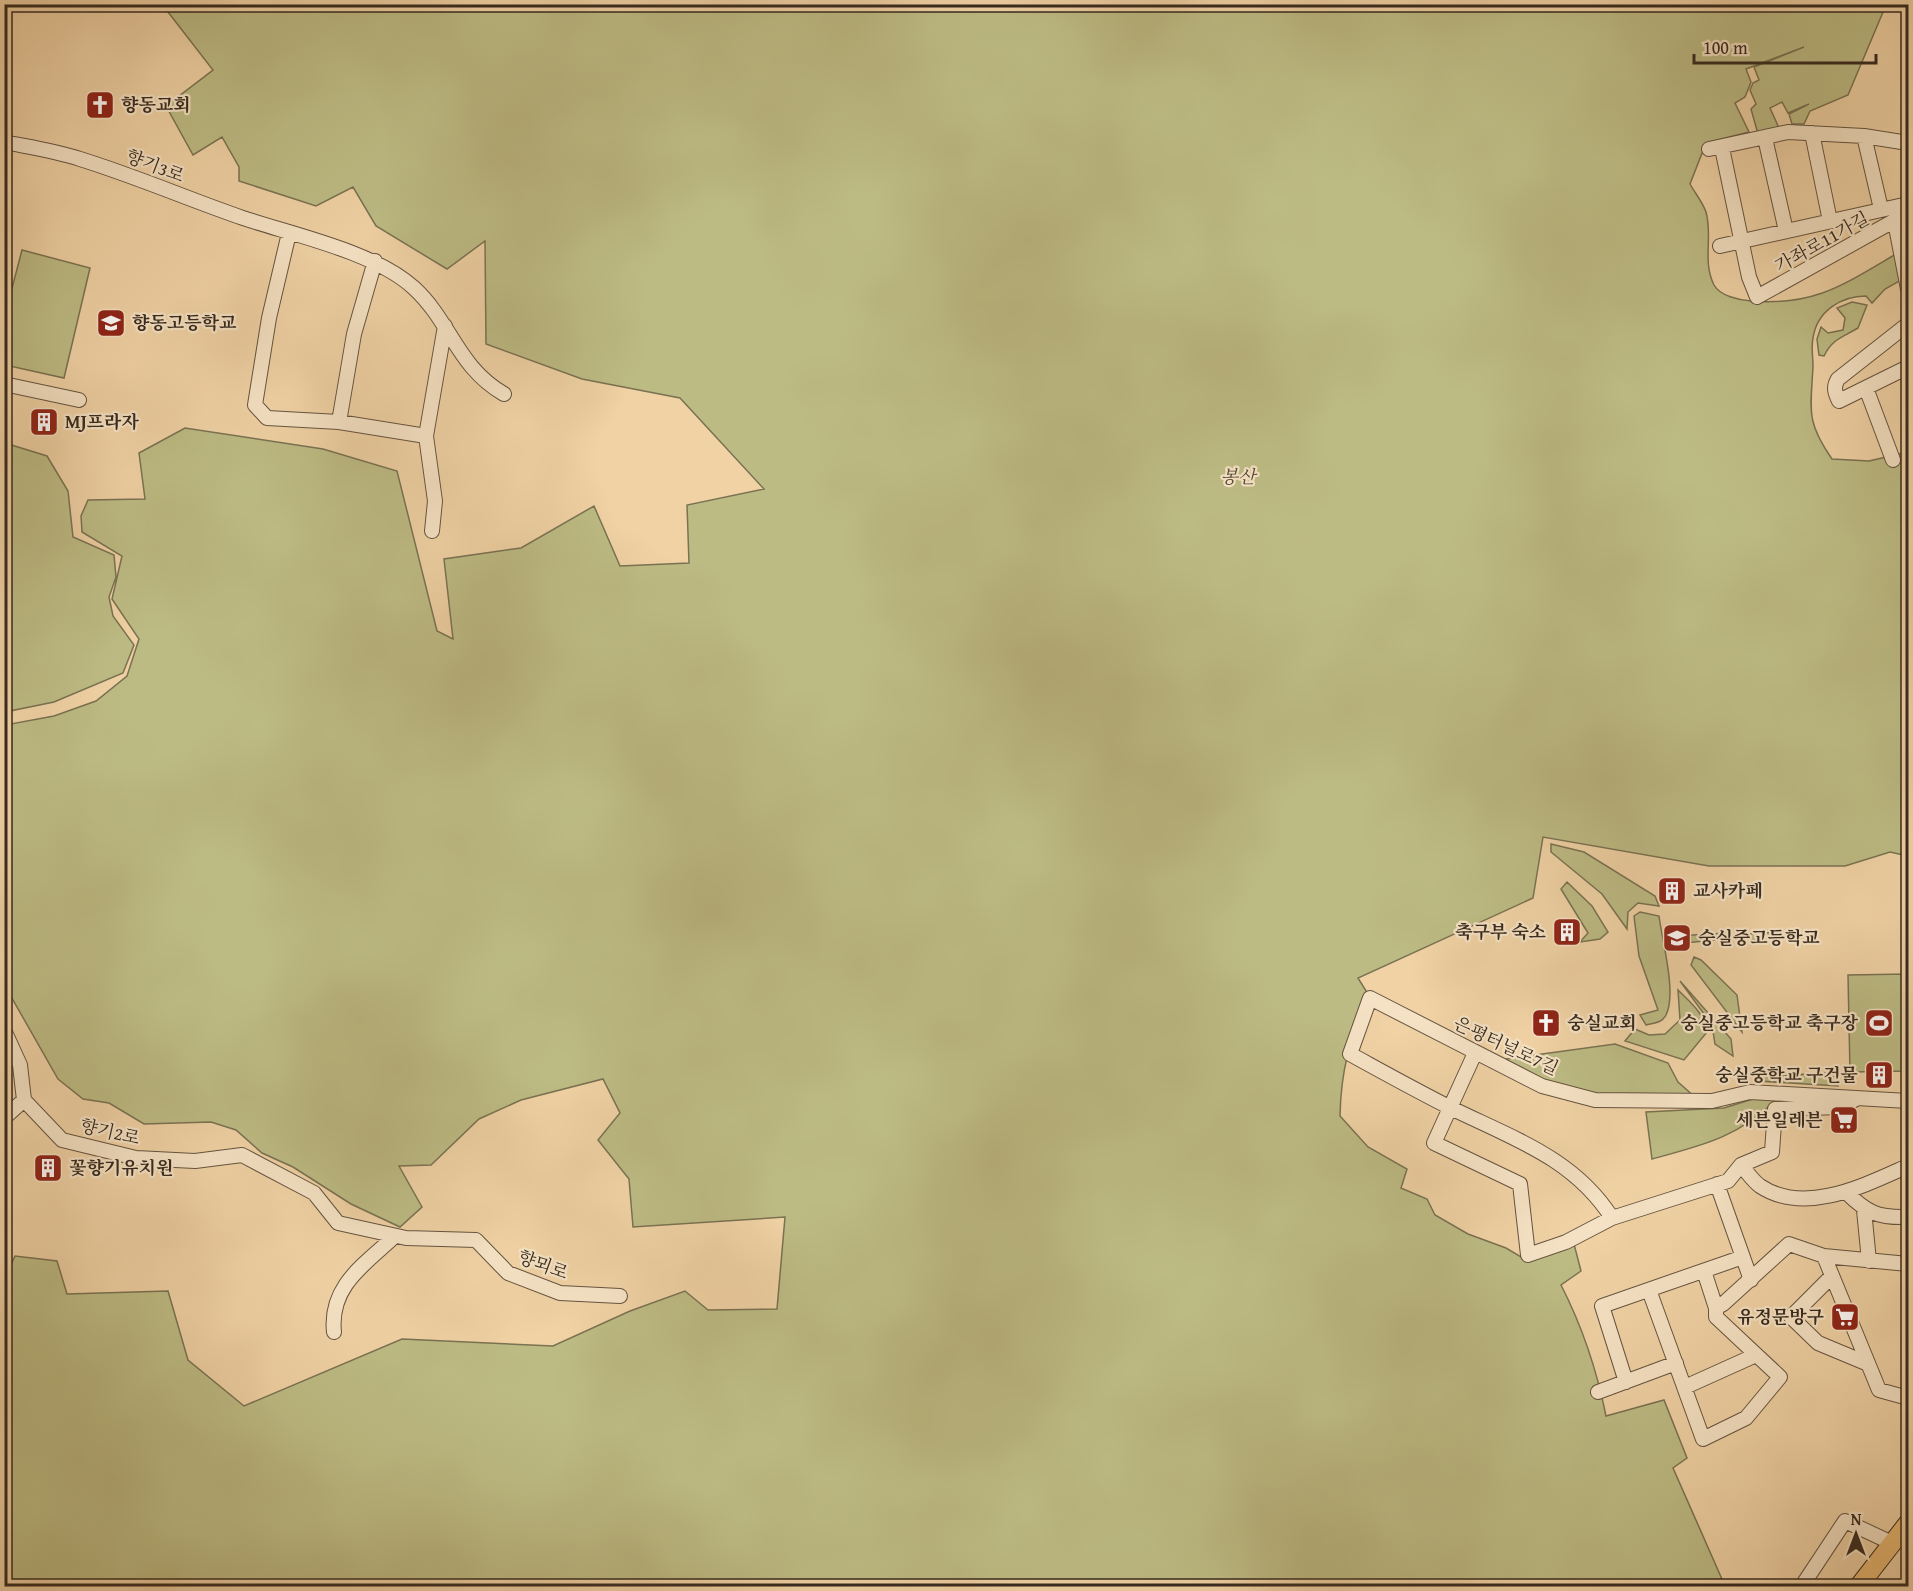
<svg xmlns="http://www.w3.org/2000/svg" width="1913" height="1591" viewBox="0 0 1913 1591" font-family="'Gentium Book Plus','Noto Serif KR',serif">
<rect width="100%" height="100%" fill="#f0d2a5"/>
<filter id="stains"><feTurbulence type="fractalNoise" baseFrequency=".00333" numOctaves="4"/><feColorMatrix values="0 0 0 0 .2 0 0 0 0 .09 0 0 0 0 .02 0 0 0 .5 -.17"/></filter>
<radialGradient id="worn" r=".72"><stop offset=".6" stop-color="#630" stop-opacity="0"/><stop offset="1" stop-color="#630" stop-opacity=".3"/></radialGradient>
<path fill="#bdbb84" stroke="#7a7252" stroke-width="1.5" d="M 147,5 L 1886,5 L 1848,95 L 1810,111 L 1804,124 L 1792,124 L 1789,114 L 1809,104 L 1788,113 L 1782,102 L 1770,108 L 1779,128 L 1758,134 L 1751,109 L 1756,104 L 1750,90 L 1753,83 L 1759,80 L 1754,67 L 1804,47 L 1746,69 L 1751,82 L 1745,97 L 1735,103 L 1749,132 L 1706,143 L 1690,184 C 1695,193 1703,203 1706,212 C 1713,236 1702,261 1714,285 C 1720,296 1739,300 1751,301 C 1815,306 1843,285 1896,254 L 1903,279 L 1885,289 L 1872,303 L 1866,296 C 1841,296 1817,311 1813,338 C 1811,347 1813,357 1813,366 C 1811,409 1805,420 1832,459 L 1869,461 L 1908,452 L 1908,505 L 1904,513 L 1908,526 L 1908,856 L 1890,852 L 1845,866 L 1709,866 L 1543,837 L 1533,898 L 1358,978 L 1368,994 C 1351,1040 1341,1065 1340,1116 L 1368,1147 L 1407,1169 L 1401,1188 L 1427,1199 L 1435,1215 L 1468,1234 L 1506,1248 L 1528,1261 L 1574,1244 L 1581,1271 L 1561,1285 C 1582,1326 1597,1371 1606,1416 L 1664,1400 L 1687,1458 L 1673,1468 L 1725,1586 L 5,1586 L 4,1280 L 15,1256 L 57,1261 L 67,1294 L 168,1291 L 188,1360 L 244,1406 L 402,1339 L 553,1346 L 630,1311 L 685,1291 L 708,1310 L 777,1309 L 785,1217 L 633,1227 L 629,1179 L 598,1140 L 620,1113 L 603,1079 L 521,1100 L 479,1119 L 431,1165 L 399,1166 L 422,1207 L 400,1227 L 351,1204 L 293,1167 L 262,1153 L 236,1130 L 211,1122 L 144,1124 L 109,1103 L 83,1099 L 58,1079 L 5,986 L 5,725 L 54,716 L 96,701 L 127,676 L 139,639 L 112,599 L 122,556 L 82,532 L 81,516 L 88,500 L 145,499 L 139,453 L 185,428 L 323,449 L 397,471 L 437,631 L 453,639 L 444,559 L 521,548 L 594,506 L 620,566 L 689,563 L 687,505 L 764,489 L 680,398 L 582,379 L 486,344 L 485,241 L 447,269 L 376,226 L 353,187 L 316,206 L 239,181 L 239,167 L 222,137 L 193,155 L 166,106 L 213,70 L 168,12 Z
M 22,250 L 90,268 L 64,378 L 5,365 L 5,315 Z
M 1852,302 L 1867,305 L 1858,328 C 1843,337 1832,339 1824,356 L 1819,355 L 1817,339 L 1821,327 L 1828,333 L 1843,330 L 1845,318 L 1837,308 Z
M 5,443 L 47,456 L 68,491 L 73,537 L 114,555 L 116,577 L 109,597 L 113,616 L 134,645 L 123,673 L 54,702 L 5,712 Z
M 1551,844 L 1584,852 L 1655,896 L 1659,906 L 1638,903 L 1628,912 L 1627,929 L 1602,894 L 1551,852 Z
M 1567,882 L 1592,906 L 1608,932 L 1600,939 L 1580,942 L 1588,933 L 1561,889 Z
M 1640,912 L 1659,916 C 1662,941 1677,993 1666,1015 C 1662,1023 1654,1023 1646,1025 L 1640,1015 L 1658,1010 L 1639,956 L 1634,916 Z
M 1795,931 L 1795,935 L 1786,939 L 1752,940 L 1747,934 Z
M 1727,933 L 1724,939 L 1685,943 L 1685,941 L 1680,942 L 1677,936 Z
M 1694,957 L 1701,960 L 1737,995 L 1742,1032 L 1691,965 Z
M 1908,974 L 1908,1071 L 1850,1072 L 1848,975 Z
M 1680,981 L 1731,1039 L 1733,1056 L 1715,1044 L 1712,1025 Z
M 1678,990 C 1691,1003 1704,1013 1707,1032 L 1684,1060 L 1625,1041 L 1635,1029 L 1649,1035 L 1665,1034 L 1680,1020 Z
M 1615,1044 L 1668,1063 L 1678,1082 L 1696,1098 L 1598,1096 L 1540,1083 L 1499,1060 Z
M 1825,1073 L 1826,1077 L 1838,1076 L 1838,1086 L 1758,1081 L 1758,1077 Z
M 1778,1098 C 1739,1137 1704,1145 1652,1159 L 1646,1112 L 1724,1108 L 1753,1099 Z"/>
<g fill="none" stroke-linecap="round" stroke-linejoin="round">
<g stroke="#655440" stroke-width="16">
<path id="minor" d="M 1812,133 L 1830,221
M 1864,136 L 1881,209
M 1765,138 L 1786,231
M 4,142 C 29,147 56,151 80,159 C 135,176 188,199 243,218 C 294,235 375,252 414,288 C 451,322 457,367 504,394
M 1722,148 L 1749,277 L 1757,297 L 1908,213
M 1709,149 L 1788,132 L 1864,136 L 1908,143
M 1895,222 L 1908,289
M 289,233 L 269,318 L 255,405 L 267,418 L 339,422 L 426,436 L 445,326
M 1720,246 L 1908,204
M 1908,324 L 1838,379 C 1833,387 1835,393 1839,401 L 1908,367
M 4,384 L 79,400
M 1866,388 L 1893,460
M 339,422 L 354,334 L 375,261
M 426,436 L 435,501 L 432,531
M 4,1030 L 20,1065 L 24,1100 L 62,1140 L 136,1158 L 195,1161 L 242,1155 L 314,1193 L 338,1223 L 406,1238 L 476,1240 L 508,1273 L 560,1293 L 620,1296
M 1475,1053 L 1434,1143 L 1520,1184 L 1528,1255 L 1566,1242 L 1612,1218 L 1728,1181 L 1741,1165 L 1772,1152 L 1775,1109 L 1840,1107 L 1856,1099
M 4,1118 L 24,1100
M 1741,1165 C 1747,1172 1753,1181 1760,1186 C 1805,1216 1865,1185 1908,1166
M 1717,1184 L 1751,1280
M 1846,1192 C 1867,1213 1878,1218 1908,1217
M 1864,1210 L 1869,1261
M 1612,1218 C 1574,1158 1512,1138 1451,1108 C 1417,1091 1383,1072 1350,1054 L 1370,998 L 1542,1086 L 1595,1100 L 1712,1101 L 1750,1092 L 1908,1101
M 1824,1256 L 1879,1390 L 1908,1398
M 1831,1277 L 1791,1317 L 1818,1343 L 1866,1363
M 1649,1290 L 1703,1439 L 1746,1418 L 1780,1377 L 1716,1317 L 1716,1308 L 1704,1271
M 1716,1308 L 1723,1304 L 1789,1244 L 1824,1256 L 1908,1264
M 334,1332 C 329,1286 365,1264 395,1236
M 1626,1382 L 1602,1306 L 1743,1257
M 1685,1387 L 1756,1355
M 1598,1392 L 1676,1363
M 1802,1586 L 1845,1521 L 1892,1543"/>
</g>
<g stroke="#372a1f" stroke-width="20">
<path id="major" d="M 1859,1586 L 1908,1523"/>
</g>
<use href="#minor" stroke="#f5e2c4" stroke-width="14"/>
<use href="#major" stroke="#e8b972" stroke-width="18"/>
</g>
<defs>
<g id="church-square" transform="scale(1.5)"><rect x="-9" y="-9" width="18" height="18" rx="4" fill="#8f2418" stroke="#f5e2c4"/><path d="M-1.2-6h2.4v3.5h3.3v2.4h-3.3V6h-2.4V-.1h-3.3v-2.4h3.3Z" fill="#fff"/></g>
<g id="school-square" transform="scale(1.5)"><rect x="-9" y="-9" width="18" height="18" rx="4" fill="#8f2418" stroke="#f5e2c4"/><path d="M0-5L7-2L0 1L-7-2ZM-4 1L0 2.5L4 1V4Q0 6-4 4Z" fill="#fff"/></g>
<g id="building-square" transform="scale(1.5)"><rect x="-9" y="-9" width="18" height="18" rx="4" fill="#8f2418" stroke="#f5e2c4"/><path d="M-4-6H4V6H1V3H-1V6H-4ZM-2.5-4.3h1.7v1.8h-1.7ZM.8-4.3h1.7v1.8H.8ZM-2.5-1h1.7V.8h-1.7ZM.8-1h1.7V.8H.8Z" fill="#fff"/></g>
<g id="stadium-square" transform="scale(1.5)"><rect x="-9" y="-9" width="18" height="18" rx="4" fill="#8f2418" stroke="#f5e2c4"/><path d="M0-5a6.5 5 0 1 0 0 10a6.5 5 0 1 0 0-10ZM-3.5-1.8h7v3.6h-7Z" fill="#fff"/></g>
<g id="supermarket-square" transform="scale(1.5)"><rect x="-9" y="-9" width="18" height="18" rx="4" fill="#8f2418" stroke="#f5e2c4"/><path d="M-6-5.5h2.5l.6 2H6L4.5 2H-2.5L-4.4-4H-6ZM-1.5 3.2a1.3 1.3 0 1 0 .1 0ZM3 3.2a1.3 1.3 0 1 0 .1 0Z" fill="#fff"/></g>
</defs>
<g fill-rule="evenodd">
<use href="#church-square" x="100" y="105"/>
<use href="#school-square" x="111" y="323"/>
<use href="#building-square" x="44" y="422"/>
<use href="#building-square" x="1672" y="891"/>
<use href="#building-square" x="1567" y="932"/>
<use href="#school-square" x="1677" y="938"/>
<use href="#church-square" x="1546" y="1023"/>
<use href="#stadium-square" x="1879" y="1023"/>
<use href="#building-square" x="1879" y="1075"/>
<use href="#supermarket-square" x="1844" y="1120"/>
<use href="#building-square" x="48" y="1168"/>
<use href="#supermarket-square" x="1845" y="1317"/>
</g>
<g text-anchor="middle" stroke-width="4.5" stroke-linejoin="round" paint-order="stroke">
<g font-size="18" font-weight="bold" fill="#372a1f" stroke="#f5e2c4" text-anchor="start">
<text x="121" y="111">향동교회</text>
<text x="132" y="329">향동고등학교</text>
<text x="65" y="428">MJ프라자</text>
<text x="1693" y="897">교사카페</text>
<text x="1546" y="938" text-anchor="end">축구부 숙소</text>
<text x="1698" y="944">숭실중고등학교</text>
<text x="1567" y="1029">숭실교회</text>
<text x="1858" y="1029" text-anchor="end">숭실중고등학교 축구장</text>
<text x="1858" y="1081" text-anchor="end">숭실중학교 구건물</text>
<text x="1823" y="1126" text-anchor="end">세븐일레븐</text>
<text x="69" y="1174">꽃향기유치원</text>
<text x="1824" y="1323" text-anchor="end">유정문방구</text>
</g>
<g font-size="18" fill="#372a1f" stroke="#f5e2c4">
<text transform="translate(155 166) rotate(21)" y="6">향기3로</text>
<text transform="translate(1822 242) rotate(-29)" y="6">가좌로11가길</text>
<text transform="translate(1506 1046) rotate(25)" y="6">은평터널로7길</text>
<text transform="translate(110 1132) rotate(13)" y="6">향기2로</text>
<text transform="translate(543 1265) rotate(20)" y="6">향뫼로</text>
</g>
<g font-size="18" font-style="italic" fill="#524733" stroke="#f5e2c4">
<text x="1238" y="483">봉산</text>
</g>
</g>
<rect width="1913" height="1591" fill="none" stroke="#f0d2a5" stroke-width="24"/>
<rect x="6" y="6" width="1901" height="1579" fill="none" stroke="#372a1f" stroke-width="3"/>
<rect x="12" y="12" width="1889" height="1567" fill="none" stroke="#372a1f" stroke-width="1.5"/>
<g transform="translate(1856 1534)" stroke="#f5e2c4" stroke-width="4.5" paint-order="stroke">
<path d="M0-4.5L10 22L0 15L-10 22Z" fill="#372a1f"/>
<text y="-9" font-size="16" font-weight="bold" text-anchor="middle" fill="#372a1f">N</text>
</g>
<path d="M1694 54v9h182v-9" fill="none" stroke="#372a1f" stroke-width="3"/>
<text x="1703" y="54" font-size="18" fill="#372a1f" stroke="#f5e2c4" stroke-width="4.5" paint-order="stroke">100 m</text>
<rect width="100%" height="100%" filter="url(#stains)"/>
<rect width="100%" height="100%" fill="url(#worn)"/>
</svg>
